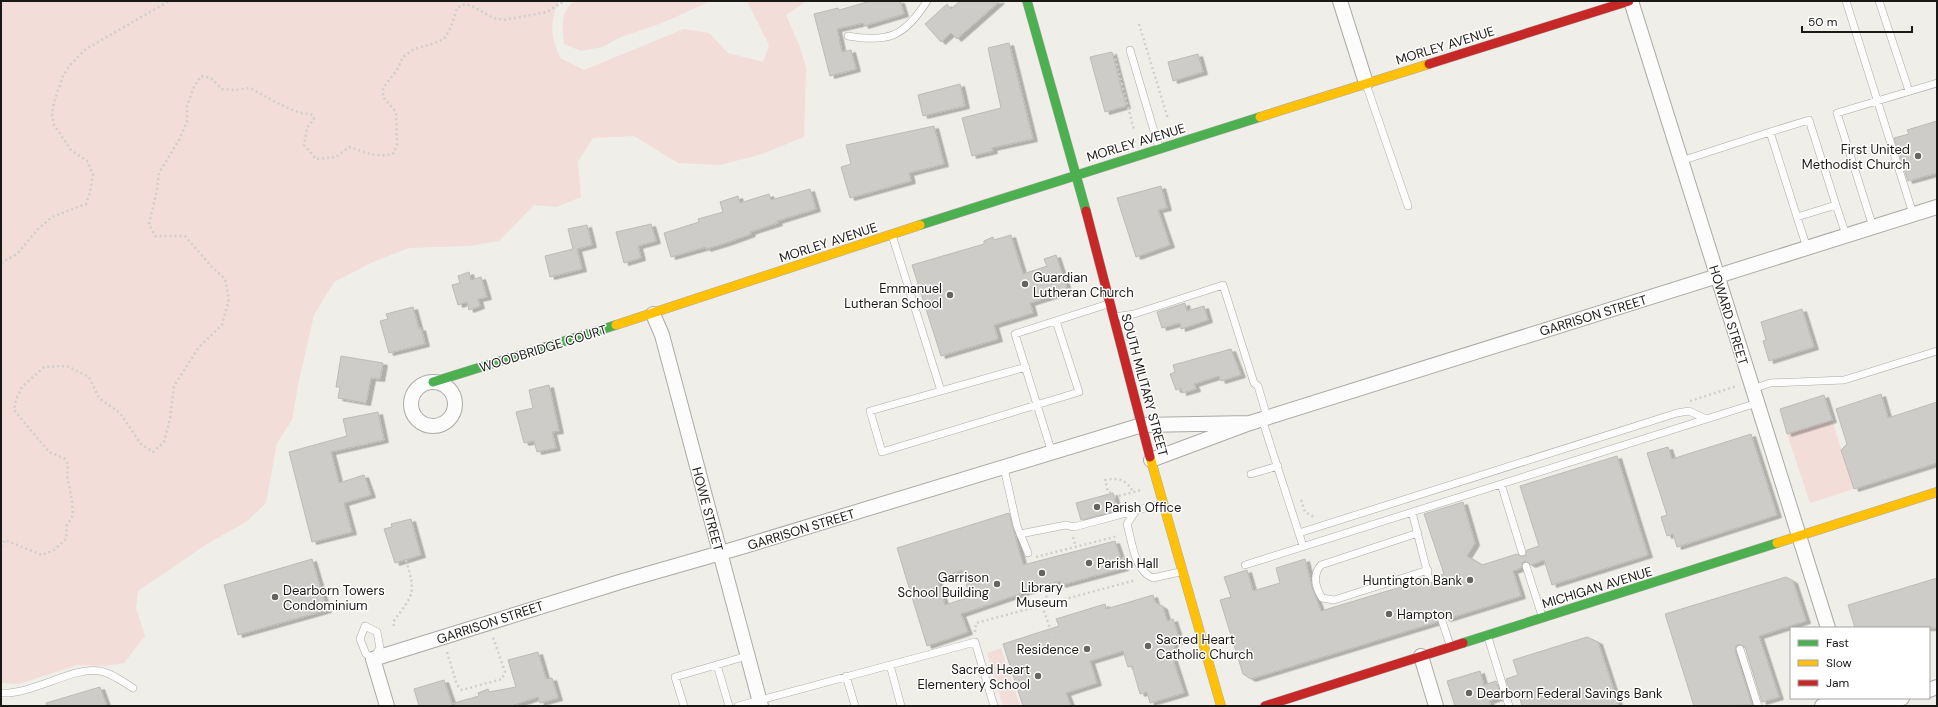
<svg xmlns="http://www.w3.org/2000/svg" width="1938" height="707" viewBox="0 0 1938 707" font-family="'DM Sans',sans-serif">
<defs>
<filter id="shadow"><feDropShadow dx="4.5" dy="2.5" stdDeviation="0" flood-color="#0004"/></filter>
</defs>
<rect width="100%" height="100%" fill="#f0eee8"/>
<path fill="#f2ddd8" d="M 1,1 L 559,1 C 549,25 551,35 560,58 L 584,70 L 684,29 L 709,33 L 728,53 L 763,62 L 769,45 L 747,1 L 807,1 L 786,15 L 800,47 L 806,68 L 804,137 L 762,154 L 720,165 L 678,163 L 634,136 L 593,138 L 578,162 L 581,197 L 556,207 L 534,205 L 499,241 L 468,246 L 409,248 L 373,262 L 334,282 L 314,315 L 298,385 L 292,420 L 277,443 L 266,503 L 246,522 L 207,544 L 138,591 L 136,608 L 145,636 L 124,663 L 106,666 L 77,665 L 19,684 L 1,683 Z
M 574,1 L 711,1 L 662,23 L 621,37 L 602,47 L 581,51 L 564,44 C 562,28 560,12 574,1 Z
M 1832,420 L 1854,489 L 1810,503 L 1787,434 Z
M 1001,648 L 1020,706 L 1003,706 L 987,653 Z"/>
<path fill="#cdccc8" stroke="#bcbbb7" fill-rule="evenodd" filter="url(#shadow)" d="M 871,1 L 900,1 L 904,14 L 864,26 L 863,23 L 837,29 L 842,52 L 851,50 L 856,69 L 830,76 L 814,14 L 838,8 L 839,10 Z
M 960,1 L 1000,1 L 957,39 L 951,33 L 941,42 L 925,24 L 947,4 L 951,9 Z
M 1009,43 L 1033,139 L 992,148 L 993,151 L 972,156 L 962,118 L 1001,108 L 988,48 Z
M 1112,52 L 1126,106 L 1105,112 L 1090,57 Z
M 1198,54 L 1203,72 L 1173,81 L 1168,62 Z
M 960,84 L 965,106 L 923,116 L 918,95 Z
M 1937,121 L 1937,173 L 1908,181 L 1894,138 L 1909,134 L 1907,130 Z
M 934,126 L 944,164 L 909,173 L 911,181 L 850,198 L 841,167 L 851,164 L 846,145 Z
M 1161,186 L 1167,208 L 1158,210 L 1170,245 L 1136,257 L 1117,198 Z
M 810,189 L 816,209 L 777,221 L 778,223 L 750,232 L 751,234 L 726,243 L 706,249 L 706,247 L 671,257 L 664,233 L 699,222 L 698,219 L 723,212 L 720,202 L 738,196 L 740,203 L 769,194 L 771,200 Z
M 651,224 L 656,241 L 638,246 L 641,258 L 624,263 L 616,232 Z
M 587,225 L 592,245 L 577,249 L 582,269 L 550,277 L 545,256 L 573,249 L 568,229 Z
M 1011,235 L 1023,274 L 1047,266 L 1044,259 L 1056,255 L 1068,291 L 1030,303 L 1033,313 L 994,325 L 998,339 L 941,356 L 912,265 L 984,244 L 984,241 L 993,237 L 994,240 Z
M 469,272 L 471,280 L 481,277 L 487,297 L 478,299 L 480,306 L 469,310 L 467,302 L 458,305 L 452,285 L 460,283 L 458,276 Z
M 1185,303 L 1187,311 L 1204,306 L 1208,320 L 1181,329 L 1180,323 L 1162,328 L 1157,312 Z
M 413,307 L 419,329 L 421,328 L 425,344 L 389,353 L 380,321 L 388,319 L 386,314 Z
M 1802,309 L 1814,347 L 1769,361 L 1763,341 L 1766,340 L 1761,322 Z
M 1231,349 L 1241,375 L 1221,381 L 1219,376 L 1194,384 L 1196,389 L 1182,393 L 1181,388 L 1176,390 L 1170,374 L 1175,372 L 1173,365 Z
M 341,356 L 383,363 L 380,379 L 371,378 L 366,403 L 338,398 L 340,387 L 336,387 Z
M 549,385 L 559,431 L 552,432 L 556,448 L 537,452 L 534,441 L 524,443 L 516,412 L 533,408 L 529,390 Z
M 1881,394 L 1888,418 L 1937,402 L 1937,463 L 1854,489 L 1841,450 L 1847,444 L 1836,409 Z
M 1824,395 L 1832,420 L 1787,434 L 1780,409 Z
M 378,412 L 384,440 L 331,452 L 339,483 L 364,475 L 371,495 L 344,503 L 352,532 L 312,542 L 289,452 L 347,436 L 343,419 Z
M 1751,434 L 1777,515 L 1677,547 L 1673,534 L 1667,536 L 1661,517 L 1667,515 L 1647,453 L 1668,447 L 1672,459 Z
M 1617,456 L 1648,555 L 1552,585 L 1544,560 L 1531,565 L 1525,561 L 1522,563 L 1521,568 L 1513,571 L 1521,596 L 1447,619 L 1441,616 L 1438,618 L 1437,622 L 1251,679 L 1243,674 L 1220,600 L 1231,597 L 1224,577 L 1247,570 L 1253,591 L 1280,583 L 1276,568 L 1305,559 L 1312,587 L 1321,611 L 1424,580 L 1427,584 L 1431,584 L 1434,581 L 1434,577 L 1444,574 L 1424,514 L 1463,502 L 1475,543 L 1467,556 L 1482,565 L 1517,554 L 1523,557 L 1526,555 L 1527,550 L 1539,546 L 1520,486 Z
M 1113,493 L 1118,510 L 1081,520 L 1076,503 Z
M 1009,513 L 1023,565 L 1115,541 L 1124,568 L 1061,585 L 1060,581 L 1043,586 L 961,614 L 968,632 L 927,646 L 897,548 ZM 962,570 L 970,597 L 945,605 L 937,579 Z
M 411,519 L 421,555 L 395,563 L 384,529 L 392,527 L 391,524 Z
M 312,559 L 327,610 L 238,635 L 224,585 Z
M 1786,577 L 1793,581 L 1806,621 L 1759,636 L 1779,697 L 1762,702 L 1745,647 L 1739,644 L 1736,646 L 1735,651 L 1752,705 L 1694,706 L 1665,614 Z
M 1937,578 L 1937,628 L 1855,628 L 1848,605 Z
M 1153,595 L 1155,602 L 1163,607 L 1167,621 L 1173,619 L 1180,641 L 1173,643 L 1177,655 L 1172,656 L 1184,693 L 1150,703 L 1147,692 L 1140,694 L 1132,666 L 1128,667 L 1123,651 L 1090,661 L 1097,683 L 1066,693 L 1071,706 L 1023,706 L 1003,644 L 1059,626 L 1056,619 L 1105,604 L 1106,609 Z
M 1587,637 L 1598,642 L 1619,706 L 1522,706 L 1518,692 L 1511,694 L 1506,679 L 1518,675 L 1513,660 Z
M 538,652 L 546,679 L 552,678 L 558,698 L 540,703 L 538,697 L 511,706 L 455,706 L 454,703 L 479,696 L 478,693 L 488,689 L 489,692 L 516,687 L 508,660 Z
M 1480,671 L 1484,685 L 1496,681 L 1501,697 L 1489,701 L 1491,706 L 1455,706 L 1447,681 Z
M 444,680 L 453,706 L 419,706 L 414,689 Z
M 100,687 L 107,706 L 47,706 L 46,703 Z"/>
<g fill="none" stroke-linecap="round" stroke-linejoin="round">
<g stroke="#abaaa5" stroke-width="8">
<path id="lane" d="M 1846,1 L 1913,214
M 1879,1 L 1909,91
M 848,36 C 889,43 905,36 927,1
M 1130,50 L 1159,148
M 1366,84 L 1408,206
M 1681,161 L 1770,132 L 1797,217 L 1836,205 L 1809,120 L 1770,132
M 1836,205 L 1846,235
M 1797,217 L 1807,248
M 1873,227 L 1837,113 L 1937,83
M 892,235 L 941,391
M 1114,317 L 1134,314 L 1223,285 L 1254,383 L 1258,386 L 1267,417
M 1026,367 L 870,411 L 882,452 L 1079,392 L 1056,321
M 1753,389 L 1770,383 L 1844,380 L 1937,351
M 1262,419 L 1303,546
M 1052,453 L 1015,334 L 1108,304
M 1004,468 L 1017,526 L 1028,553
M 1251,474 L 1278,466
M 1501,484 L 1522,552
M 1135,512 L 1127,524 C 1132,541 1134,571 1153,578 L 1180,572
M 1412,512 L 1429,579
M 1299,533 L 1677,413 L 1689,411 L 1706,419
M 1418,533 L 1321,565 C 1312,575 1316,588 1322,598 L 1334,600 L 1428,570
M 1020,534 L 1066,525 L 1074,527 L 1160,504
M 1245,565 L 1757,403
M 1526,566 L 1542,616
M 1442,621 L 1450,645
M 365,626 L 377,632 L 380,648 L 373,659 L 366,654 L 360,639 Z
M 1488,637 L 1509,706
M 1740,649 L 1758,706
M 717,665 L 729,706
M 890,665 L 901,706
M 846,676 L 855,706
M 1,693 C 33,695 73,666 100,671 C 112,673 123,682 133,688
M 684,706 L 675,677 L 747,656
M 738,706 L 975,642 L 994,706"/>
</g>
<g stroke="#abaaa5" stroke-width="16">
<path id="street" d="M 1340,1 L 1366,83
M 1631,1 L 1828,628
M 653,314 L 662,335 L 761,706
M411 404a22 22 0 1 1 44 0a22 22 0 1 1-44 0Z
M 1151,460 L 1250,423 L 1937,207
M 1421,656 L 1436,706
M 1929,690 L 1937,687
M 387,706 L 373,659 L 623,581 L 738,548 L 1142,425 L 1250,423
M 1822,706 C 1841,701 1851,705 1869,706 C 1880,706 1891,701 1902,698"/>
</g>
<g stroke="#abaaa5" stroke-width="10">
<path id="fast" d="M 1027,1 L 1086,211
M 920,225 L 1260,117
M 433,382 L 616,325
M 1463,643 L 1777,543"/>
</g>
<g stroke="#abaaa5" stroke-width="10">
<path id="slow" d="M 1260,117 L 1429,64
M 616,325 L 920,225
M 1150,457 L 1221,706
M 1777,543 L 1937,492"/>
</g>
<g stroke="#abaaa5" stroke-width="10">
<path id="jam" d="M 1429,64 L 1629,1
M 1086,211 L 1150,457
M 1265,706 L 1463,643"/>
</g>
<path stroke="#cfcfcd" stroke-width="2.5" stroke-dasharray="2 3" stroke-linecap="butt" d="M 1139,24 L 1168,119
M 1114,54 L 1134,130
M 1,263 L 17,254 L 38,229 L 52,217 L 86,204 L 90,193 L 93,174 L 87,161 L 71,150 L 54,125 L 52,114 L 54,102 L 63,76 L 70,65 L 86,49 L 169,1
M 1690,401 L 1737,386
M 1111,493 L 1108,492 L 1105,480 C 1118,477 1127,480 1133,492
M 1114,497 L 1141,490
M 1301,500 L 1305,512 L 1314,517
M 1073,537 L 1076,547
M 1,547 L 5,540 L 42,555 L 54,550 L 66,539 L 67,525 L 73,515 L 72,501 L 67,475 L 68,464 L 64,458 L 49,452 L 14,410 L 16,399 L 22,387 L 44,367 L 67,366 L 89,377 L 99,398 L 120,413 L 141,444 L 153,452 L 164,442 L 170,419 L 174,386 L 199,347 L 222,325 L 229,299 L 225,279 L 212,267 L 185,236 L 155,236 L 149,224 L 157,190 L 159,173 L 179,140 L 187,122 L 187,106 L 194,87 L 201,76 L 211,78 L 222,89 L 235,90 L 250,88 C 265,96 279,105 295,111 C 301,114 307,113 313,115 L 314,119 L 307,128 L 304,145 L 316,159 L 336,157 L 349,147 C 366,152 377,159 394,153 L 397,144 L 396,112 L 383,97 L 383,88 L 397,70 L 403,57 L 414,49 L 429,45 L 444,39 L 451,27 L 457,8 L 465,4 L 472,6 L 493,18 L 504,20 L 547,12 L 564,1
M 1036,557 L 1118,536
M 1123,557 L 1128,569
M 1043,586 L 1049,604
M 1042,606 L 1056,645
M 394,626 L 393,622 C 414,594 416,594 406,560
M 975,632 L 976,623 L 1136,580
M 1052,647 L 1064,643
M 447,652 L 457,685 L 462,690 L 502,679 L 505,672 L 493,637"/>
<use href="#lane" stroke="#fdfcfc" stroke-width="7"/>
<use href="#street" stroke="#fdfcfc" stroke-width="14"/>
<use href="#fast" stroke="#4caf50" stroke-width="9"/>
<use href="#slow" stroke="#ffc107" stroke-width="9"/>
<use href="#jam" stroke="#c62828" stroke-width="9"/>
</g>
<g fill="#666460" stroke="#fff" stroke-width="1.5">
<circle cx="1918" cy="156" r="4"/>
<circle cx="1025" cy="284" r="4"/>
<circle cx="950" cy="295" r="4"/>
<circle cx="1097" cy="507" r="4"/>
<circle cx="1089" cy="563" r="4"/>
<circle cx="1042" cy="573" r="4"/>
<circle cx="1470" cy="580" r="4"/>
<circle cx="997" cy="584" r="4"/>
<circle cx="275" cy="597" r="4"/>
<circle cx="1389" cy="614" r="4"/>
<circle cx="1148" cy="646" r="4"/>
<circle cx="1087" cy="649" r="4"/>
<circle cx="1038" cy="676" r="4"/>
<circle cx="1469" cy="693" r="4"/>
</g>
<g text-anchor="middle" stroke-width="3" stroke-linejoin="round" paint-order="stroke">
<g font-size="13" fill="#1b1916" stroke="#fff">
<text transform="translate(1445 45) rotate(-17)" y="5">MORLEY AVENUE</text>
<text transform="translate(1136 142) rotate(-17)" y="5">MORLEY AVENUE</text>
<text transform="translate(828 242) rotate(-18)" y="5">MORLEY AVENUE</text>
<text transform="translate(1593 315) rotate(-17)" y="5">GARRISON STREET</text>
<text transform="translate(1729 315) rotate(73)" y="5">HOWARD STREET</text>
<text transform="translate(543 348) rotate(-17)" y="5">WOODBRIDGE COURT</text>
<text transform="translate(1145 385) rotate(75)" y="5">SOUTH MILITARY STREET</text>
<text transform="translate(708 509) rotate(75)" y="5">HOWE STREET</text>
<text transform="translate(801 529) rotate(-17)" y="5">GARRISON STREET</text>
<text transform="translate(1597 587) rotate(-17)" y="5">MICHIGAN AVENUE</text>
<text transform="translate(490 622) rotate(-18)" y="5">GARRISON STREET</text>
</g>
<g font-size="13" fill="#1b1916" stroke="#fff" text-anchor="start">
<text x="1910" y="154" text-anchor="end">First United<tspan x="1910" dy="15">Methodist Church</tspan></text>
<text x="1033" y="282">Guardian<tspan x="1033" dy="15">Lutheran Church</tspan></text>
<text x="942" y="293" text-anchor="end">Emmanuel<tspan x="942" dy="15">Lutheran School</tspan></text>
<text x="1105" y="512">Parish Office</text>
<text x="1097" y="568">Parish Hall</text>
<text x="989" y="582" text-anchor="end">Garrison<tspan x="989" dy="15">School Building</tspan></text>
<text x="1462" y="585" text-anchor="end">Huntington Bank</text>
<text x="1042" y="592" text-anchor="middle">Library<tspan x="1042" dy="15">Museum</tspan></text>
<text x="283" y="595">Dearborn Towers<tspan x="283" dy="15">Condominium</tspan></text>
<text x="1397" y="619">Hampton</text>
<text x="1156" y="644">Sacred Heart<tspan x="1156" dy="15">Catholic Church</tspan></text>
<text x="1079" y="654" text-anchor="end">Residence</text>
<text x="1030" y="674" text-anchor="end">Sacred Heart<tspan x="1030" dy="15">Elementery School</tspan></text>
<text x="1477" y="698">Dearborn Federal Savings Bank</text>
</g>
</g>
<rect width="1938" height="707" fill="none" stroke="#1b1916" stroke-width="4"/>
<rect x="1790" y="627" width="140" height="72" fill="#ffffff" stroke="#a4a3a2"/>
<rect x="1798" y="640" width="20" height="6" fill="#4caf50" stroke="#a4a3a2"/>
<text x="1826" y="647" font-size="12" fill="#1b1916">Fast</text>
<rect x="1798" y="660" width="20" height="6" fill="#ffc107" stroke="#a4a3a2"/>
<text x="1826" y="667" font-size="12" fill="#1b1916">Slow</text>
<rect x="1798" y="680" width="20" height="6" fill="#c62828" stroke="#a4a3a2"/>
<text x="1826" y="687" font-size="12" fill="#1b1916">Jam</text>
<path d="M1802 26v6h110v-6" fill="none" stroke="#1b1916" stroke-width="2"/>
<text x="1808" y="26" font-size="12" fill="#1b1916" stroke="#ffffff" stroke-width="3" paint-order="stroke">50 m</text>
</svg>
